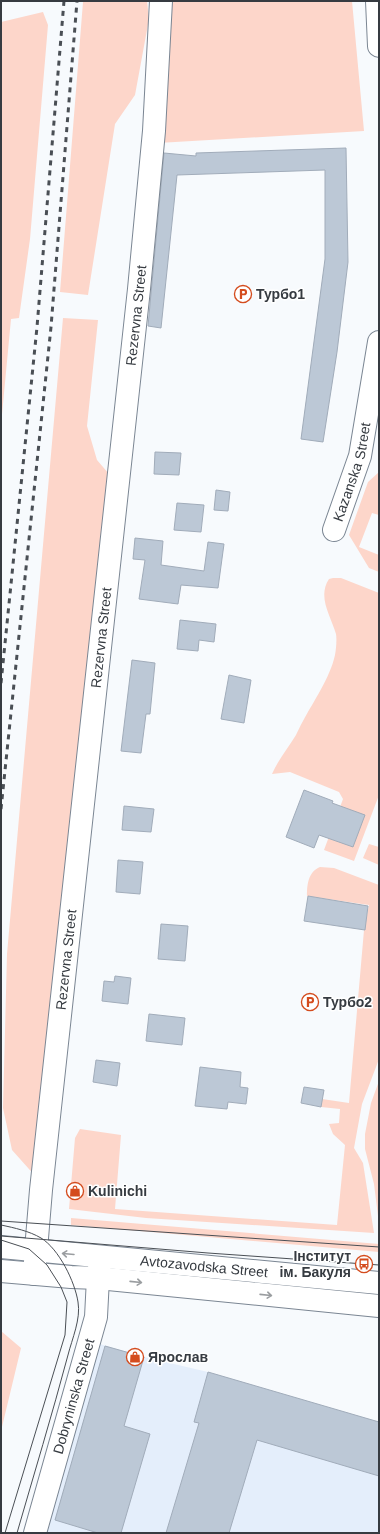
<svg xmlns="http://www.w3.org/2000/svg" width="380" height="1534" viewBox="0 0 380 1534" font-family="Helvetica,sans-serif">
<rect width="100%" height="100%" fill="#f7fafd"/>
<path fill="#e4eefb" d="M 100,1344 L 144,1357 L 208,1372 L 379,1422 L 379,1533 L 43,1533 Z"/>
<path fill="#fdd6ca" d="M 92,1 L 147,1 L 149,19 L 135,95 L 115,124 L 88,295 L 60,292 L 83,2 Z
M 169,1 L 352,1 L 364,131 L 158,143 Z
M 43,12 L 48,25 L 30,239 L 19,318 L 11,319 L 1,425 L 1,22 Z
M 63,318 L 98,320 L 87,426 L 97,460 L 109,474 L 37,1178 L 12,1150 L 3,1108 L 7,954 Z
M 379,472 L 379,515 L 372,513 L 359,547 L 379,555 L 379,572 L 369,568 L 349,535 L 368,482 Z
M 333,578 L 341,578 L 379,593 L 379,795 L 354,861 L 324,850 L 343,799 L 339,792 L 290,772 L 272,774 C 278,760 288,748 296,735 C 298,731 300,726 303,721 C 313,702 330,678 335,655 C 336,649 337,640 336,634 C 331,616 317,597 329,579 Z
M 369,844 L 379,847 L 379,865 L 363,858 Z
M 320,867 L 334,868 L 379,885 L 379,1059 L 362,1104 L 354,1148 L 363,1163 L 374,1233 L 146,1218 L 69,1209 L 75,1138 L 80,1129 L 121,1135 L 115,1209 L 337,1225 L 345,1145 L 333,1134 L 329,1124 L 339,1123 L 340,1109 L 321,1107 L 322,1099 L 349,1103 L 364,930 L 369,905 L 307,896 C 307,885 308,872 320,867 Z
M 379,1081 L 379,1224 L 374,1184 L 365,1149 L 365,1134 L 371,1103 Z
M 71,1218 L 379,1244 L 379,1252 L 71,1225 Z
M 1,1331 L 21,1348 L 1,1431 Z"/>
<path fill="#bcc8d6" stroke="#a1acba" d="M 346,148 L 348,262 L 337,352 L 323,442 L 301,439 L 325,259 L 325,170 L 177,175 L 161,328 L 148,326 L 164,153 L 196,156 L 196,153 Z
M 155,452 L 181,453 L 179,475 L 154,474 Z
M 216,490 L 230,492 L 228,511 L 214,510 Z
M 177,503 L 204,505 L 201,532 L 174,530 Z
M 135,538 L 163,541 L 161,565 L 204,571 L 208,542 L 224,544 L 218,588 L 181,585 L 178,604 L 139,599 L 145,560 L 133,559 Z
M 180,620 L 216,624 L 214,642 L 199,640 L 198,651 L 177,649 Z
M 132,660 L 155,663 L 150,714 L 146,714 L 141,753 L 121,751 Z
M 229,675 L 251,680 L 244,723 L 221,719 Z
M 304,790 L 333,801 L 332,803 L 365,815 L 353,847 L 319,835 L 314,848 L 286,837 Z
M 124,806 L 154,809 L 151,832 L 122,830 Z
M 118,860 L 143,862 L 140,894 L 116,892 Z
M 308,896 L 368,906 L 365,930 L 304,921 Z
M 161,924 L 188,926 L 185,961 L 158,959 Z
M 115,976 L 131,978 L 128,1004 L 102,1001 L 104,981 L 114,982 Z
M 149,1014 L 185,1018 L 182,1045 L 146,1041 Z
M 96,1060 L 120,1063 L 117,1086 L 93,1082 Z
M 200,1067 L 241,1072 L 240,1087 L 248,1088 L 246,1104 L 228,1102 L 227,1109 L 195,1106 Z
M 304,1087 L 324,1090 L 321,1107 L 301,1103 Z
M 105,1346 L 144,1357 L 124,1426 L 150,1434 L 121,1533 L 98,1533 L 55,1520 Z
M 208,1372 L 379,1422 L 379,1476 L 257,1440 L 229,1533 L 166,1533 L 199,1423 L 194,1422 Z"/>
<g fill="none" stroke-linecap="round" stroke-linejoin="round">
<g stroke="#7b8693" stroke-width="24">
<g id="minor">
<path d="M 377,1 L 379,46"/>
<path id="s1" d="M 334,530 L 360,456 L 379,342"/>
<path id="s2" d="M 34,1274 L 41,1190 L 139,289 L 154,131 L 161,1"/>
<path id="s3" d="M 35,1533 L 96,1317 L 98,1278 L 100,1259"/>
</g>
</g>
<g stroke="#7b8693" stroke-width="24">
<g id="major">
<path id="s4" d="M 1,1247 L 379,1283"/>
<path d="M 1,1271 L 71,1277 L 98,1278 L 379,1306"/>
</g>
</g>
<use href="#minor" stroke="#fff" stroke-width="22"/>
<use href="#major" stroke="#fff" stroke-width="22"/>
<path stroke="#4a4f55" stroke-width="1" d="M 1,1221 L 379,1247
M 1,1225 C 15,1228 29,1231 41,1238 C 59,1249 75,1282 78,1302 C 81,1319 72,1339 68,1355 C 52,1415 34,1474 17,1533
M 1,1236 L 208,1253 L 379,1265
M 1,1240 L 29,1249 L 47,1265 L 61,1287 L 67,1302 L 65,1335 L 5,1533"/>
<path stroke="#4a4f55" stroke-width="3" stroke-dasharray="5 5" stroke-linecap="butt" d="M 1,683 L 37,327 L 64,1
M 1,809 L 51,327 L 77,1"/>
</g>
<defs><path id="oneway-shaft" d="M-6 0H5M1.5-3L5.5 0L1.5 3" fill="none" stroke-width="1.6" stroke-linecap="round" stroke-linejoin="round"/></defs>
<g stroke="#9a9da0">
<use href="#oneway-shaft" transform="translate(68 1254) rotate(-175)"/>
<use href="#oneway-shaft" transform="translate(136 1282) rotate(6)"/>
<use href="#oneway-shaft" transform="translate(266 1295) rotate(6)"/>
</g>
<defs>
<g id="parking-ring" transform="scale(0.9)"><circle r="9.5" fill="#fff" stroke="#d44c1e" stroke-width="1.5"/><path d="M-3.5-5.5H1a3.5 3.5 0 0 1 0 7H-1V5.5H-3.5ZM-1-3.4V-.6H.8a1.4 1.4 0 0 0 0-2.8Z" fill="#d44c1e"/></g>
<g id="shop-ring" transform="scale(0.9)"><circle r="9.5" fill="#fff" stroke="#d44c1e" stroke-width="1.5"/><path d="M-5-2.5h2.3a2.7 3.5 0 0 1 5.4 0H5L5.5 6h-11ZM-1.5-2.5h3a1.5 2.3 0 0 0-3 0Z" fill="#d44c1e"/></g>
<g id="bus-ring" transform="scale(0.9)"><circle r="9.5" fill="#fff" stroke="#d44c1e" stroke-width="1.5"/><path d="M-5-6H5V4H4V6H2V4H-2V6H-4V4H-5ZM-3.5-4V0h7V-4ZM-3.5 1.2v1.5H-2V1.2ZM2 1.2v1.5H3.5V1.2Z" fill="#d44c1e"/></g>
</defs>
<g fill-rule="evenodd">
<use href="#parking-ring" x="243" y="294"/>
<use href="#parking-ring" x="310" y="1002"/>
<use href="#shop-ring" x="75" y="1191"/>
<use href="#bus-ring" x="364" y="1264"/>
<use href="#shop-ring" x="135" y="1357"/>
</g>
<g text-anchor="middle" stroke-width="3" stroke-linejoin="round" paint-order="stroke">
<g font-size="14" font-weight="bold" fill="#363b41" stroke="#fff" text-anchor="start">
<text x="256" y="299">Турбо1</text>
<text x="323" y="1007">Турбо2</text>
<text x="88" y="1196">Kulinichi</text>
<text x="351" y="1261" text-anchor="end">Інститут<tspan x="351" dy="16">ім. Бакуля</tspan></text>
<text x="148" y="1362">Ярослав</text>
</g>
<g font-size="14" fill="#363b41" stroke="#fff">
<text dy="5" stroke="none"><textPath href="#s2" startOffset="964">Rezervna Street</textPath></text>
<text dy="5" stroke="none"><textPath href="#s1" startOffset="61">Kazanska Street</textPath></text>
<text dy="5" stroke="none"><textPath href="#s2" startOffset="640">Rezervna Street</textPath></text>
<text dy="5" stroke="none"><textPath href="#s2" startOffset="316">Rezervna Street</textPath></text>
<text dy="5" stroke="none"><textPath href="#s4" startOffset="204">Avtozavodska Street</textPath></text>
<text dy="5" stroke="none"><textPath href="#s3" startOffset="142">Dobryninska Street</textPath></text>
</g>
</g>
<rect width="380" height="1534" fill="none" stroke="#363b41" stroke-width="4"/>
</svg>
